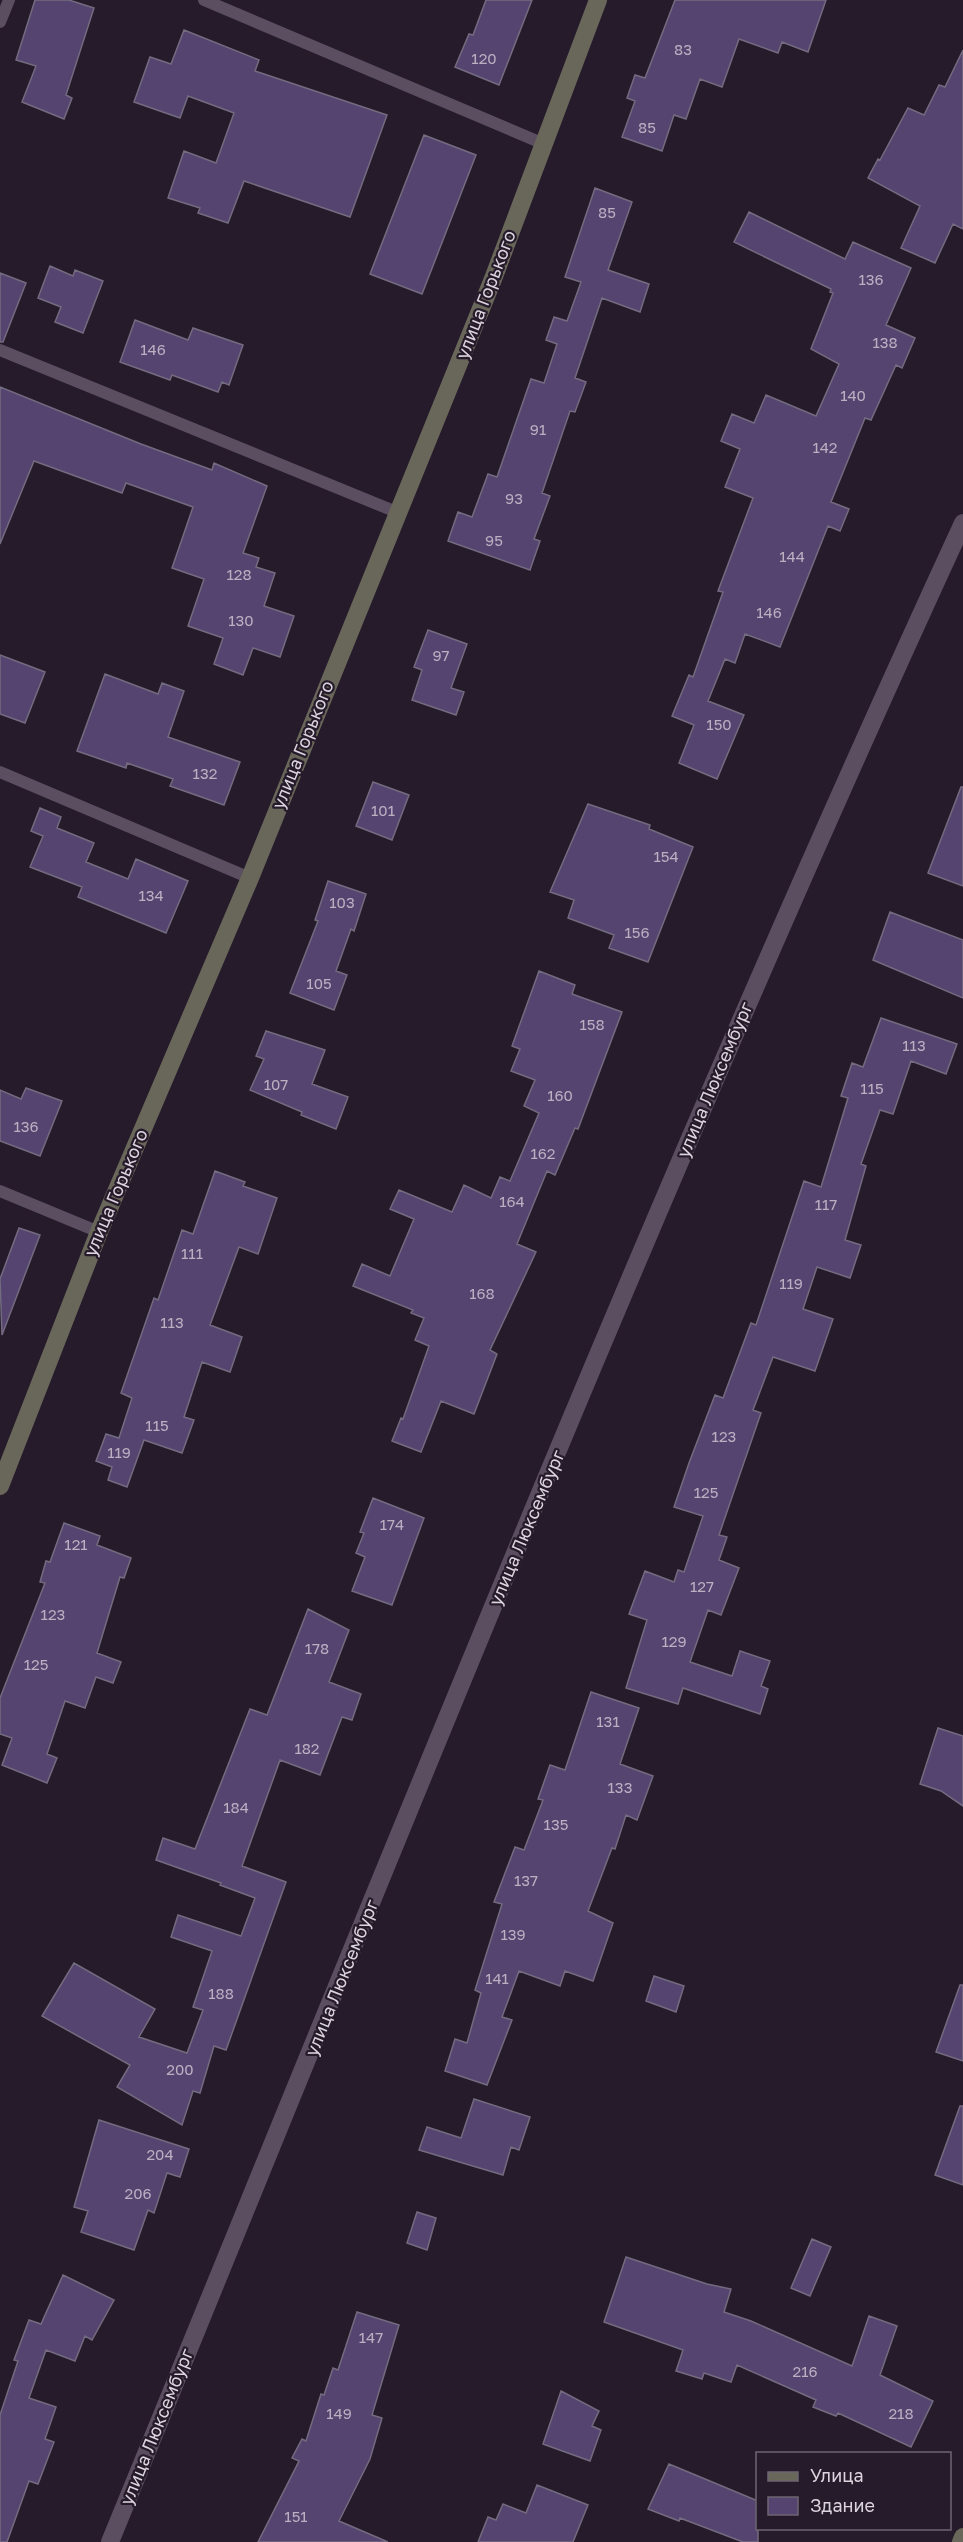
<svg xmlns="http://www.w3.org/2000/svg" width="963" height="2542" viewBox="0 0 963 2542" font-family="'Golos Text',sans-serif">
<rect width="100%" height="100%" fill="#251b2a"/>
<path fill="#564470" stroke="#736b7f" stroke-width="1.5" d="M 35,0 L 69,0 L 94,8 L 66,95 L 72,98 L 64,119 L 22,102 L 36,66 L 16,60 Z
M 486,0 L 532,0 L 499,85 L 455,67 L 469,34 L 473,35 Z
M 675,0 L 826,0 L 808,52 L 782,42 L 778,53 L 739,39 L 722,87 L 700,79 L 686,119 L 674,115 L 662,151 L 622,137 L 635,101 L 627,98 L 635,75 L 645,78 Z
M 184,30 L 259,60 L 255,71 L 387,115 L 350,217 L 244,181 L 228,223 L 198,213 L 200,208 L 168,198 L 184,151 L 216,163 L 234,113 L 188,96 L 180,118 L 134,102 L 150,57 L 171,64 Z
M 963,50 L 963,229 L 953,224 L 935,263 L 901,248 L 920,206 L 868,178 L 878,159 L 880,160 L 908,108 L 924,115 L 939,85 L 945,87 Z
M 424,135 L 476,155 L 422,294 L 370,274 Z
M 595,188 L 632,202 L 608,270 L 649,284 L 640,312 L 602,298 L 575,378 L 586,382 L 575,412 L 570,411 L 542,493 L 550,496 L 534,539 L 540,541 L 530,570 L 448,541 L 458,512 L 472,517 L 488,474 L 497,477 L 531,379 L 544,383 L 557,344 L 546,340 L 554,317 L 567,321 L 581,282 L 565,277 Z
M 749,212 L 845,259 L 853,242 L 911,268 L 886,325 L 915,338 L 902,368 L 896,365 L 871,420 L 865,418 L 831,502 L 849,509 L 840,531 L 828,526 L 780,647 L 745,634 L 735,663 L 725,659 L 708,701 L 744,715 L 717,779 L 679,763 L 694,725 L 672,716 L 689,675 L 693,677 L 723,592 L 718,591 L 753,498 L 725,487 L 740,449 L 721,441 L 732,414 L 754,423 L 766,395 L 816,416 L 839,364 L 811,349 L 833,293 L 830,292 L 831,289 L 734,242 Z
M 50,266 L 73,276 L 75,270 L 103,281 L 83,333 L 55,322 L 61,307 L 38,298 Z
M 0,273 L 26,283 L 3,342 L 0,342 Z
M 135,320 L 188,340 L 193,328 L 243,345 L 229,385 L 222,382 L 218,392 L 172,375 L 170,380 L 120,362 Z
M 0,387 L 141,444 L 212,470 L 214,463 L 267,486 L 243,553 L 259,558 L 256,567 L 275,573 L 264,606 L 294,616 L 280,657 L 253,648 L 243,675 L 214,664 L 223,638 L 188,626 L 204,579 L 172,568 L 193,507 L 126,483 L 122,493 L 34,461 L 0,544 Z
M 428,630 L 467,644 L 451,688 L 464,692 L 456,715 L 412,700 L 422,670 L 414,667 Z
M 0,655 L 45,672 L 25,723 L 0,714 Z
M 105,674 L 158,694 L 162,683 L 184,691 L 168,737 L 240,762 L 224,805 L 170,786 L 173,779 L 127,763 L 126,768 L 77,751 Z
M 373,782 L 409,795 L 392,840 L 356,826 Z
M 961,787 L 963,787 L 963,886 L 928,873 Z
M 588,804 L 650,825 L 649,829 L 693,847 L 648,962 L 609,948 L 614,935 L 568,918 L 574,900 L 550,892 Z
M 40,808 L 61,817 L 57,828 L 94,843 L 86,862 L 128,879 L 136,859 L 188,881 L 166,933 L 78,897 L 82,887 L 30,867 L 43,836 L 31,831 Z
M 328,881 L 366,894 L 354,931 L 351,929 L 336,971 L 347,975 L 334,1010 L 290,993 L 318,921 L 315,920 Z
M 890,912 L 963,940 L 963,998 L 873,960 Z
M 539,971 L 575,985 L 572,994 L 622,1012 L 578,1129 L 575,1128 L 555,1175 L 547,1171 L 517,1244 L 536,1252 L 490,1350 L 497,1354 L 474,1414 L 441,1401 L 421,1452 L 392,1441 L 401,1418 L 403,1419 L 429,1346 L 415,1340 L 424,1318 L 411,1313 L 413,1310 L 353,1286 L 362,1264 L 390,1276 L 414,1219 L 390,1209 L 399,1190 L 452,1212 L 464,1185 L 491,1198 L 500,1177 L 510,1181 L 539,1113 L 524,1106 L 535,1080 L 511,1071 L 520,1049 L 512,1046 Z
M 881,1018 L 957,1044 L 946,1074 L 911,1061 L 893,1114 L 880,1110 L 861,1164 L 866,1166 L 845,1240 L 861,1245 L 850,1278 L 817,1267 L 803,1309 L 833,1319 L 815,1371 L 773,1357 L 753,1410 L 761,1413 L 719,1535 L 727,1537 L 719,1560 L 739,1568 L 721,1615 L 708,1610 L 690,1662 L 732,1676 L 740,1651 L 770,1661 L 761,1686 L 768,1689 L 760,1714 L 683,1688 L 678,1704 L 626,1688 L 647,1620 L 629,1614 L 645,1571 L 674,1582 L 678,1570 L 684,1572 L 703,1516 L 674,1507 L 689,1463 L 715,1395 L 723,1398 L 751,1323 L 756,1325 L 804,1181 L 821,1187 L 848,1098 L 841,1096 L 852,1063 L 863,1067 Z
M 266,1031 L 325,1050 L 312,1084 L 348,1097 L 336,1129 L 301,1115 L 302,1112 L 250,1090 L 264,1059 L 256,1056 Z
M 26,1088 L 62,1101 L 40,1156 L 0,1141 L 0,1090 L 21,1099 Z
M 215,1171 L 245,1182 L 243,1186 L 277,1198 L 258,1254 L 239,1247 L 210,1325 L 242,1337 L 230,1372 L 202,1362 L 184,1417 L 194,1420 L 182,1453 L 144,1440 L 127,1487 L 108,1480 L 112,1467 L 96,1461 L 106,1434 L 119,1438 L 132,1398 L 121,1393 L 154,1298 L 158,1300 L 182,1230 L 193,1234 Z
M 19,1228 L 40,1235 L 2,1335 L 0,1279 Z
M 373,1498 L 424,1518 L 392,1605 L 352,1591 L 365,1557 L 356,1553 L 364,1533 L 360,1532 Z
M 64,1523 L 100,1536 L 97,1545 L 131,1558 L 124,1578 L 120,1577 L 97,1653 L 121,1662 L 113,1683 L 96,1677 L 85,1708 L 65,1701 L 47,1754 L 57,1758 L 47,1783 L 2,1765 L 12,1738 L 0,1734 L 0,1698 L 45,1583 L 40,1582 L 46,1561 L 50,1562 Z
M 308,1609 L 349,1630 L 329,1682 L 361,1694 L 352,1720 L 342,1717 L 320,1775 L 280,1760 L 242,1866 L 286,1882 L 226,2050 L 214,2046 L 200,2093 L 193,2091 L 182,2125 L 117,2087 L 130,2065 L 42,2016 L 74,1963 L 155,2009 L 139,2037 L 187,2053 L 203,2010 L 193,2007 L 212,1951 L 171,1937 L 178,1915 L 241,1936 L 255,1898 L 220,1885 L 221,1883 L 156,1860 L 163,1838 L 195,1849 L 250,1709 L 267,1715 Z
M 591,1692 L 639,1708 L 620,1764 L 653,1776 L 637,1820 L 626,1815 L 615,1849 L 612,1848 L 588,1911 L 613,1923 L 593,1981 L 565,1971 L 560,1986 L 519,1971 L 502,2017 L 512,2020 L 487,2085 L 445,2071 L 455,2039 L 467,2043 L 481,1993 L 475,1990 L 502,1904 L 494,1902 L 515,1847 L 524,1850 L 543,1800 L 538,1799 L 550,1765 L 565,1770 Z
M 938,1728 L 963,1736 L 963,1806 L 941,1791 L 920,1784 Z
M 654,1976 L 684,1986 L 676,2012 L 646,2001 Z
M 960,1985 L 963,1985 L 963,2061 L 936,2052 Z
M 474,2099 L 530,2117 L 519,2150 L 511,2147 L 503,2175 L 419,2150 L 427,2127 L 461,2138 Z
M 960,2106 L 963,2106 L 963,2185 L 935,2175 Z
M 99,2120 L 189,2149 L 180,2177 L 167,2173 L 154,2213 L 148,2210 L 134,2250 L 81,2232 L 88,2211 L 74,2207 Z
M 417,2212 L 436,2218 L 427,2250 L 407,2243 Z
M 812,2239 L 831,2247 L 810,2296 L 791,2288 Z
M 626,2257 L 707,2284 L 731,2289 L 724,2312 L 751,2321 L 852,2366 L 869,2316 L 897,2326 L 880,2375 L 933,2401 L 911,2447 L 838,2413 L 836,2416 L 813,2407 L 816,2400 L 737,2365 L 731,2382 L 704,2373 L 702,2379 L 676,2371 L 683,2350 L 604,2322 Z
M 63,2275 L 114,2300 L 92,2340 L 85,2336 L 75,2361 L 46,2350 L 29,2398 L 56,2407 L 45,2439 L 54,2442 L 38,2484 L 29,2481 L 7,2542 L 0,2542 L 0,2415 L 18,2361 L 14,2360 L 29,2320 L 41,2324 Z
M 357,2312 L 399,2325 L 372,2415 L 382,2418 L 370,2459 L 339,2521 L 388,2542 L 258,2542 L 299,2461 L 292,2458 L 302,2439 L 306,2441 L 321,2394 L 324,2395 L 333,2368 L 338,2370 Z
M 561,2391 L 599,2411 L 592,2426 L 601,2430 L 590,2461 L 543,2444 Z
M 669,2464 L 758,2501 L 758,2542 L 743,2542 L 680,2518 L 679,2521 L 648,2509 Z
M 537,2485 L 588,2505 L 573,2542 L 478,2542 L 488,2517 L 496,2520 L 503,2504 L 526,2513 Z"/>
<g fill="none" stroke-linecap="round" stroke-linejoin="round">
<path stroke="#5a4e60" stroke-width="12" d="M 204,0 L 544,144
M 0,22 L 9,0
M 0,350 L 399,513
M 0,772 L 250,878
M 0,1191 L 99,1232"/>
<path stroke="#5a4e60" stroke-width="18" d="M 110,2542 C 387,1866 657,1186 963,523"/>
<path stroke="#69665a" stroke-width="18" d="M 0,1486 L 99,1232 L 250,878 L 493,279 L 598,0
M 961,2542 L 963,2537"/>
</g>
<g text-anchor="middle" stroke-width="4.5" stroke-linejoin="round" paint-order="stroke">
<g font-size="15" fill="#bab0c2">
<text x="683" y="55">83</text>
<text x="484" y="64">120</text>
<text x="647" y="133">85</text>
<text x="607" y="218">85</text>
<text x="871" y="285">136</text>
<text x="885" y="348">138</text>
<text x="153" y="355">146</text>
<text x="853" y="401">140</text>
<text x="538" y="435">91</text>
<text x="825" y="453">142</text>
<text x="514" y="504">93</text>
<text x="494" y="546">95</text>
<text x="792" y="562">144</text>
<text x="239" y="580">128</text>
<text x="769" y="618">146</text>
<text x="241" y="626">130</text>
<text x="441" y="661">97</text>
<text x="719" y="730">150</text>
<text x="205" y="779">132</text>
<text x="383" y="816">101</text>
<text x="666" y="862">154</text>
<text x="151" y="901">134</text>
<text x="342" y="908">103</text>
<text x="637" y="938">156</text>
<text x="319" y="989">105</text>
<text x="592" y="1030">158</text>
<text x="914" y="1051">113</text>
<text x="276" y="1090">107</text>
<text x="872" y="1094">115</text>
<text x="560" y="1101">160</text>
<text x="26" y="1132">136</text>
<text x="543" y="1159">162</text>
<text x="512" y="1207">164</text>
<text x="826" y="1210">117</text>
<text x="192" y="1259">111</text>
<text x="791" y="1289">119</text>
<text x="482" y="1299">168</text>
<text x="172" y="1328">113</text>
<text x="157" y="1431">115</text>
<text x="724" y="1442">123</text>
<text x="119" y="1458">119</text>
<text x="706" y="1498">125</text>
<text x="392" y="1530">174</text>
<text x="76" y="1550">121</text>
<text x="702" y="1592">127</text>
<text x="53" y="1620">123</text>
<text x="674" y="1647">129</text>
<text x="317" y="1654">178</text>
<text x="36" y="1670">125</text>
<text x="608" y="1727">131</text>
<text x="307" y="1754">182</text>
<text x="620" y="1793">133</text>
<text x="236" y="1813">184</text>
<text x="556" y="1830">135</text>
<text x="526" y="1886">137</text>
<text x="513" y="1940">139</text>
<text x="497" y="1984">141</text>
<text x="221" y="1999">188</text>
<text x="180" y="2075">200</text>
<text x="160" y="2160">204</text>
<text x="138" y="2199">206</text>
<text x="371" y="2343">147</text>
<text x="805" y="2377">216</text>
<text x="339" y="2419">149</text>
<text x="901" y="2419">218</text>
<text x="296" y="2522">151</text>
</g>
<g font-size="18" fill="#dbd4de" stroke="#251b2a">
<text transform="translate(486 295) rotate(-69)" y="6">улица Горького</text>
<text transform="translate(303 745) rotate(-68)" y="6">улица Горького</text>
<text transform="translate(715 1080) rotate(-67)" y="6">улица Люксембург</text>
<text transform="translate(116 1193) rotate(-67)" y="6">улица Горького</text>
<text transform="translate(527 1528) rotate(-67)" y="6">улица Люксембург</text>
<text transform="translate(342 1978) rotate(-68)" y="6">улица Люксембург</text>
<text transform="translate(157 2427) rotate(-68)" y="6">улица Люксембург</text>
</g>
</g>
<rect x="756" y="2452" width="195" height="78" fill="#251b2a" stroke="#6e6572" stroke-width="1.5"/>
<rect x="768" y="2472" width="30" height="9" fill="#69665a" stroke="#6e6572" stroke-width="1.5"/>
<text x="810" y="2482" font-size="18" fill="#dbd4de">Улица</text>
<rect x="768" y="2497" width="30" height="18" fill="#564470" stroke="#6e6572" stroke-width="1.5"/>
<text x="810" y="2512" font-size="18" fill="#dbd4de">Здание</text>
</svg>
